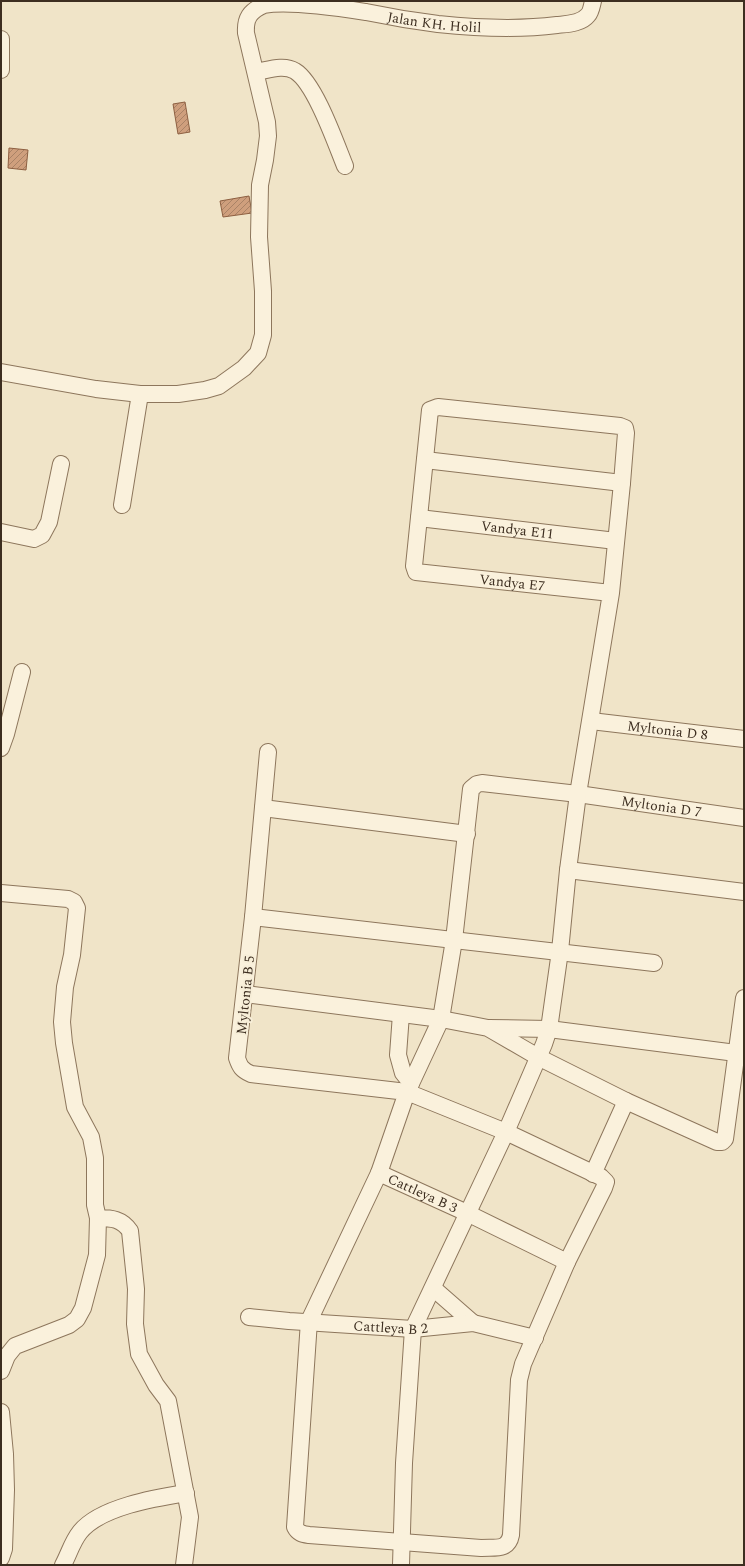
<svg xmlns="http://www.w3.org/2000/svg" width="745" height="1566" viewBox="0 0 745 1566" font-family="Spectral,serif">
<defs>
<pattern id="building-hatch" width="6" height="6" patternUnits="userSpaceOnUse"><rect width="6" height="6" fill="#cf9f7d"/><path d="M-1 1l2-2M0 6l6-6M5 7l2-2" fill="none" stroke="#a98266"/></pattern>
</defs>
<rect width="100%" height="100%" fill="#f0e4c8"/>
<path fill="url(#building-hatch)" stroke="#8d5f41" d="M 185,102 L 190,132 L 178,134 L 173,104 Z
M 9,148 L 28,150 L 26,170 L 8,168 Z
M 249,196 L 252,213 L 223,217 L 220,201 Z"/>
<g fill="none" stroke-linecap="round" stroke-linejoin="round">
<g stroke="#8d765c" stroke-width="18">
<g id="minor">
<path d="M 1,39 L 1,70"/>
<path d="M 256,72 C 268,70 284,64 295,71 C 315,83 336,144 345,166"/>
<path id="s1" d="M 1,372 L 96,389 L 140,394 L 178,394 L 205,390 L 219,386 L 244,368 L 258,353 L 263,335 L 263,291 L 259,237 L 260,185 L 265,160 L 268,136 L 267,122 L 246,33 C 245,18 250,11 264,5 C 289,0 340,8 366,12 C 390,17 414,21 438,24 C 477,28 518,30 557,25 C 566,24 581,24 588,15 C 591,12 592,5 593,1"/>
<path d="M 425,460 L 622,483"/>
<path d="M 122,505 L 140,394"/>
<path id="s2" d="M 419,518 L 616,541"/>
<path d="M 1,532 L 34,539 L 42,535 L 49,522 L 61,464"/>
<path id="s3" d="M 591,721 L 744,739"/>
<path d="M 1,748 L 6,734 L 22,672"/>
<path id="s4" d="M 268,752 L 253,917 L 237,1058 C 240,1067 242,1070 251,1074 L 407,1092 L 506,1132 L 601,1177 L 606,1182 L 604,1188 L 567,1262 L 523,1364 L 519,1380 L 511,1535 C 508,1551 495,1547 481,1548 L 309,1535 C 302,1534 298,1533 295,1527 L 309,1321 L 379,1173 L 407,1092 L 441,1019 L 454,940 L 471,789 L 477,784 L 482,783 L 578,794 L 744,818"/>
<path d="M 263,808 L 467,834"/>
<path d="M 568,870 L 744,892"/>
<path d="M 1,893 L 68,899 L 74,902 L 77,908 L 72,955 L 65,987 L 62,1022 L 64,1043 L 75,1107 L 91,1137 L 95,1158 L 95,1205 L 98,1218 C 112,1218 122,1219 130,1231 L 136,1289 L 135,1324 L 139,1354 L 156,1385 L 168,1401 L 190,1517 L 184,1565"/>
<path d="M 253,917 L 654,963"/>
<path d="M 245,994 L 441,1019 L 488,1028 L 538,1057 L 626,1101 L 717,1142 L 722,1142 L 725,1139 L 744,998"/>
<path d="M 401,1014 L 398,1055 L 403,1073 L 411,1083"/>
<path d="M 489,1028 L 549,1029 L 736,1053"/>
<path id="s5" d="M 379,1173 L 467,1213 L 567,1262"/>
<path d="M 593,1174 L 626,1101"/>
<path d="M 433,1288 L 473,1323"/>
<path id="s6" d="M 249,1317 L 289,1321 L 413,1329 L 473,1323 L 535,1338"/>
<path d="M 1,1371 L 7,1356 L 15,1346 L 69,1325 L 77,1319 L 83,1308 L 97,1255 L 98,1218"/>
<path d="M 1,1412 L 5,1454 L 6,1490 L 4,1549 L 1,1558"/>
<path d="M 63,1565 C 69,1554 72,1542 80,1532 C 100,1507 155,1498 186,1493"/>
<path id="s7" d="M 401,1565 L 404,1463 L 413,1329 L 506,1132 L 544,1044 L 549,1029 L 560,951 L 568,870 L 578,794 L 611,593 L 622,483 L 626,433 L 625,428 L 620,426 L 438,407 L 430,410 L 414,566 L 416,572 L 611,593"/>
</g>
</g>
<use href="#minor" stroke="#faf1dc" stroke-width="16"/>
</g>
<g text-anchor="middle" stroke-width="4" stroke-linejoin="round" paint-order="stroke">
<g font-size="14" fill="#3d2e20" stroke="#f7eed8">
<text dy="5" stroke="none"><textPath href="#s1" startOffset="804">Jalan KH. Holil</textPath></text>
<text dy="5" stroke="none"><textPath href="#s2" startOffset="99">Vandya E11</textPath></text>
<text dy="5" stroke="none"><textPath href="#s7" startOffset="1629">Vandya E7</textPath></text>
<text dy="5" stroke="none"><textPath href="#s3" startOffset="77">Myltonia D 8</textPath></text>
<text dy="5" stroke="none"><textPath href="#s4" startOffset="2266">Myltonia D 7</textPath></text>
<text transform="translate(245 995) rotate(-84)" y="5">Myltonia B 5</text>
<text dy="5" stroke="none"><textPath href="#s5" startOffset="48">Cattleya B 3</textPath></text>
<text dy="5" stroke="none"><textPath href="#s6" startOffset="142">Cattleya B 2</textPath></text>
</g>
</g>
<rect width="745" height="1566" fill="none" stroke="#3d2e20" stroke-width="4"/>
</svg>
